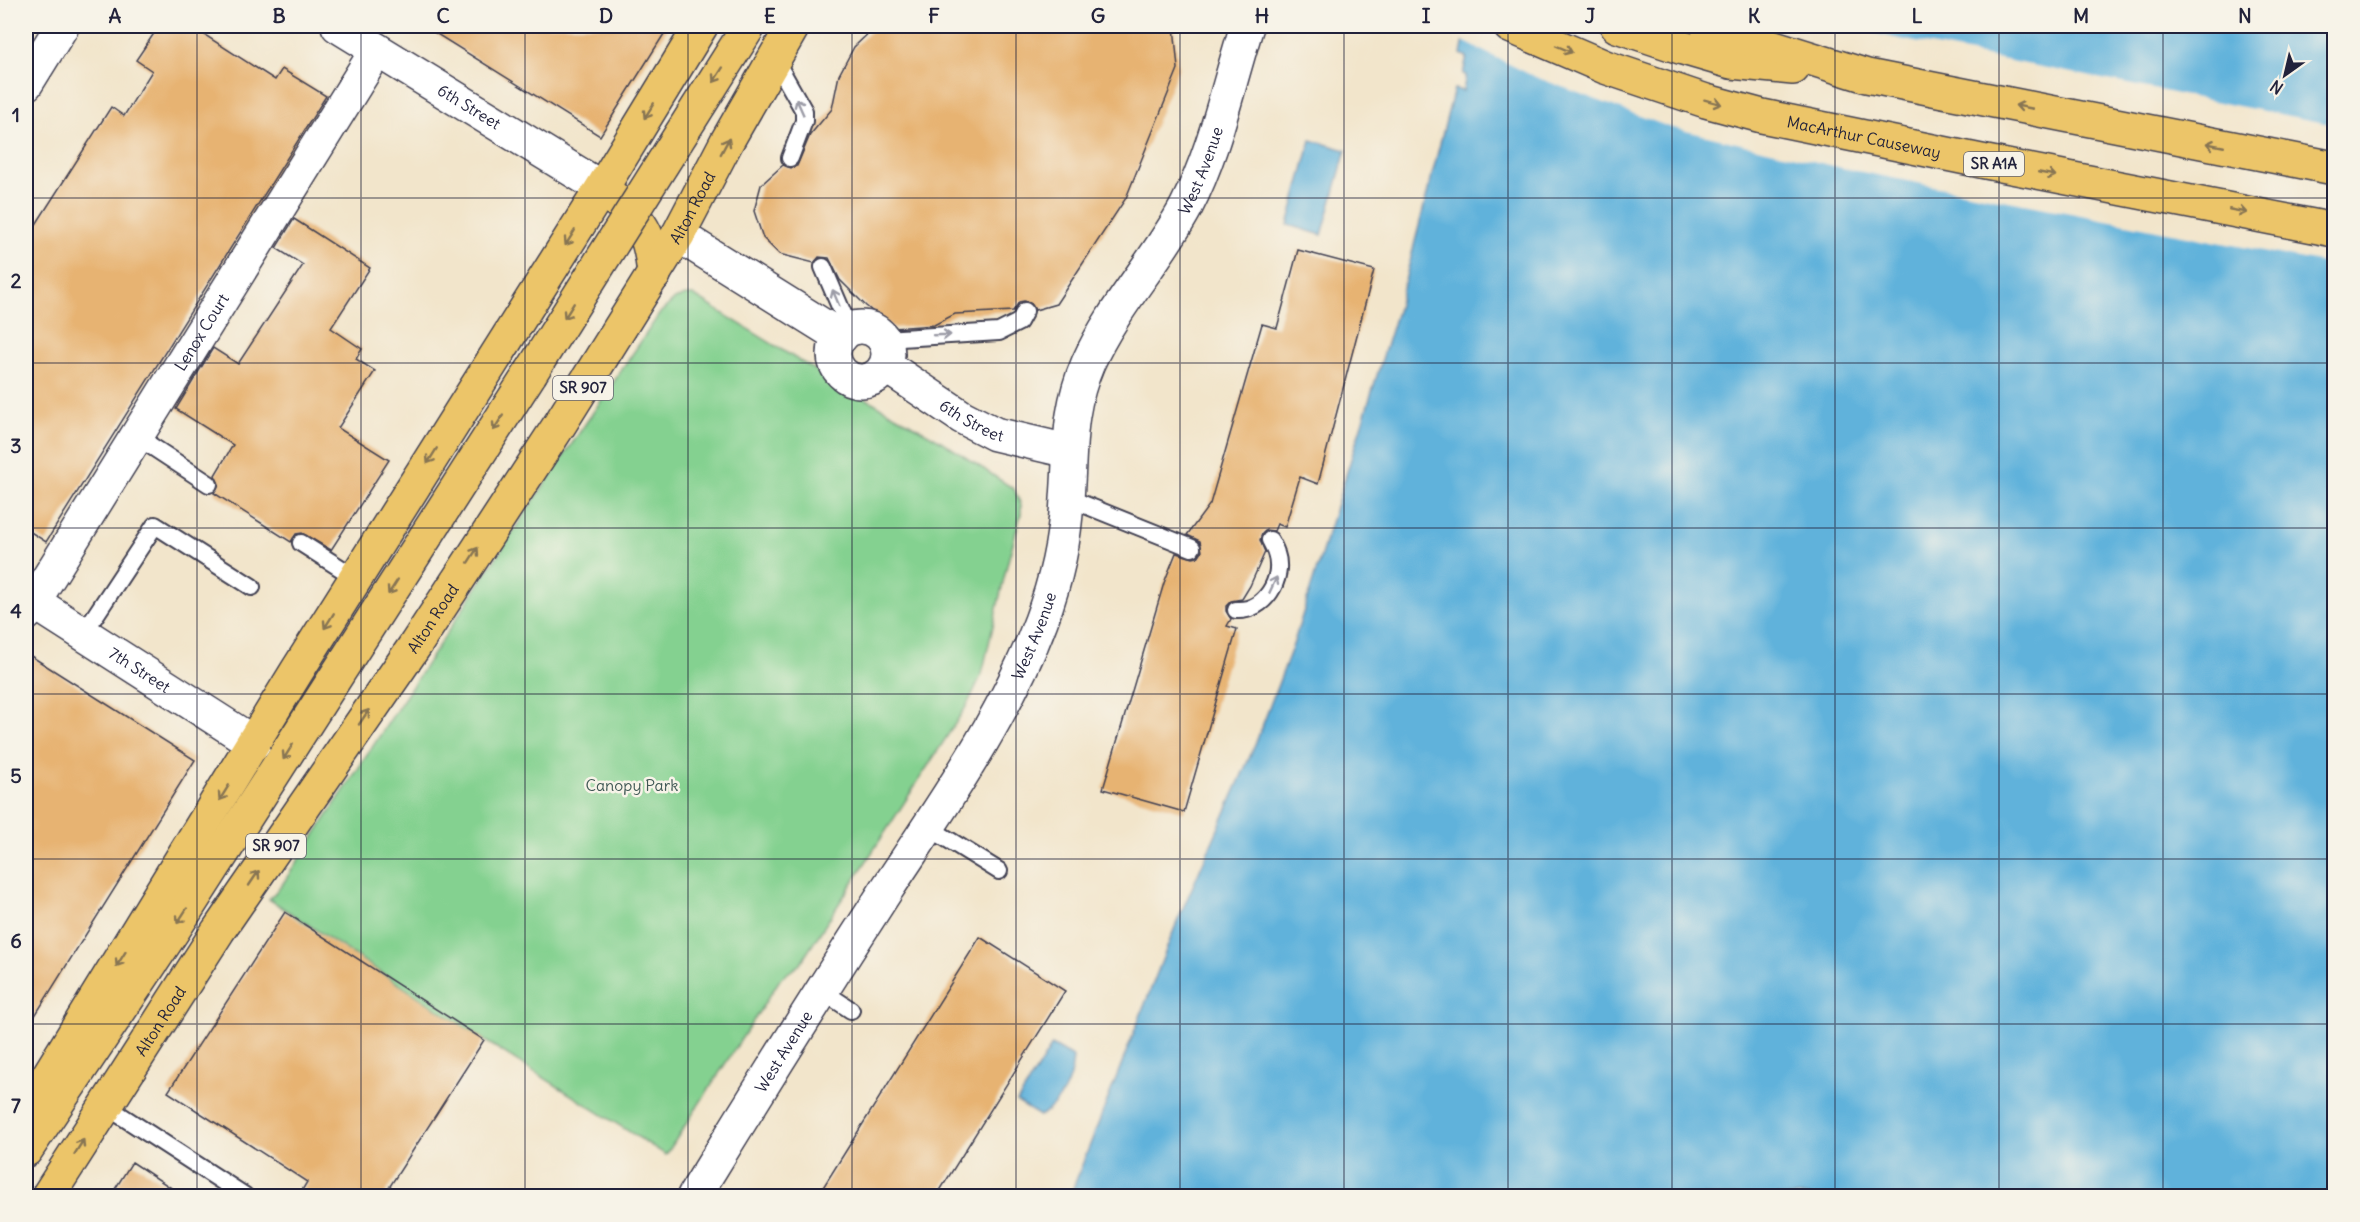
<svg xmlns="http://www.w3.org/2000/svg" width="2360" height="1222" viewBox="0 0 2360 1222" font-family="Delius,sans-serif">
<rect width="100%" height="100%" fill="#f7f3e8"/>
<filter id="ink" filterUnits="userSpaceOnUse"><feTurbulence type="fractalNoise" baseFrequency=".0167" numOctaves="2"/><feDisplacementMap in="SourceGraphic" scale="12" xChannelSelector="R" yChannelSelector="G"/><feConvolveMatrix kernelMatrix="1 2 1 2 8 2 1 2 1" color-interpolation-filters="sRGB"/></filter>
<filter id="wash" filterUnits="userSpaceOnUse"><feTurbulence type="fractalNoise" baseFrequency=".008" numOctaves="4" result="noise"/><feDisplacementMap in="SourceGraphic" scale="24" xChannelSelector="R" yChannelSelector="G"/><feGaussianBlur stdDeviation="1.35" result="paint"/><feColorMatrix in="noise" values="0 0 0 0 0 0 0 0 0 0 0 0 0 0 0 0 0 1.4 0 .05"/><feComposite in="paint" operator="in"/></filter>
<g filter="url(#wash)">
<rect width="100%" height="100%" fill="#f2e5cb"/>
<path fill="#84d190" stroke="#537a66" stroke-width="1.5" d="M 686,295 L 693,295 L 798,360 L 941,441 L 1014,489 L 1021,505 L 1021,514 L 1007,565 L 982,674 L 966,707 L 800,964 L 781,978 L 666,1155 L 484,1040 L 269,899 L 282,885 L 528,509 L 660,313 L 675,299 Z"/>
<path fill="#60b2db" stroke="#416a8b" stroke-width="1.5" d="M 1467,26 L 2334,26 L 2334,1196 L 1070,1196 L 1177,922 L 1255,745 L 1293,645 L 1398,308 L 1454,89 L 1463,91 L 1466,75 L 1463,74 L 1467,57 L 1461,54 Z
M 1311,140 L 1346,150 L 1322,235 L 1288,225 Z
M 1052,1045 L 1073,1057 C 1071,1083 1062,1102 1040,1116 L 1017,1102 Z"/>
<path fill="#f2e5cb" d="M 1464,26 L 1842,26 L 1900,39 L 2334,125 L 2334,265 L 1842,168 L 1669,127 L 1533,76 L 1461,40 Z"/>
<g id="blocks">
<path fill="#e7b372" d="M 159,26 L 191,26 L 275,80 L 282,69 L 326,96 L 46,542 L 26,529 L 26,240 L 111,107 L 124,116 L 152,71 L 136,60 Z
M 424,26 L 669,26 L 600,136 Z
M 876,26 L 1174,26 L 1178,69 L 1126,198 L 1056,304 L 1035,310 L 1030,302 L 1024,301 L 1019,302 L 1013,311 L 955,314 L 934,325 L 893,328 L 866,306 L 840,280 L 829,258 L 819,257 L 814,263 L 779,254 L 763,238 L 754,211 L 761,185 L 783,165 L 791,168 L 797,166 L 810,135 L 832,109 L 839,75 L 854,47 Z
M 294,219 L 370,268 L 331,328 L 362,349 L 356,359 L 375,371 L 338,428 L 389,460 L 331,550 L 302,533 L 296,534 L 291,542 L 214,493 L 219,484 L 215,475 L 233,445 L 176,409 L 213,348 L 238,364 L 303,265 L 276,248 Z
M 1298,250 L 1374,270 L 1318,484 L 1300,477 L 1285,527 L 1277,524 L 1274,531 L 1266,530 L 1262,534 L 1260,540 L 1265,552 L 1250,586 L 1242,599 L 1231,601 L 1226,606 L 1226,611 L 1231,619 L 1227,626 L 1237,629 L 1184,812 L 1103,789 L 1164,583 L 1176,553 L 1193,558 L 1198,557 L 1202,551 L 1200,541 L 1187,535 L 1210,504 L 1262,324 L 1277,328 Z
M 26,653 L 195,760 L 26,1030 Z
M 285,912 L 484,1040 L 383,1197 L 298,1197 L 307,1182 L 168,1092 Z
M 980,937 L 1065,991 L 936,1197 L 817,1197 Z
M 132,1162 L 185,1197 L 110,1197 Z"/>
</g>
</g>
<g filter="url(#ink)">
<use href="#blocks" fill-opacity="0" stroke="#413f51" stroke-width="1.5"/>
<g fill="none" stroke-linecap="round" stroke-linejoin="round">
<g stroke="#413f51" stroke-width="20">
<path id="service" d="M 774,58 L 804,111 L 804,121 L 790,158
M 823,267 L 850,330
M 884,339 L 999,332 L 1019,322 L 1025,311
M 136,436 L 209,484
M 1068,498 L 1192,548
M 301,543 L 356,578
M 1236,610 C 1264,612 1285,579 1276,553 C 1275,549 1272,544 1270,540
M 83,634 L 155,525 L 252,587
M 928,827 L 999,871
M 821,990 L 851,1010
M 106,1106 L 245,1196"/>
</g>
<g stroke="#413f51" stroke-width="36">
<g id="minor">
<path id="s1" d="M 338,26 L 602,188"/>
<path d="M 26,84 L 62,26"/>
<path d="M 678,235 L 841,337"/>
<circle cx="861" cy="354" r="27"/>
<path id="s2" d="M 886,366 L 962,417 L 995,434 L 1068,451"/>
<path id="s3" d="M 26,597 L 254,743"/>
<path id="s4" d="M 26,614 L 377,50"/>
</g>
</g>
<g stroke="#413f51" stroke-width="36">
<g id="tertiary">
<path id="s5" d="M 694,1196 C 757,1093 821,991 887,889 C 943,804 1005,717 1041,621 C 1056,581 1065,542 1067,499 C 1071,448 1067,412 1088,363 C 1113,307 1157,261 1186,207 C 1215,151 1228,85 1247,26"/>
</g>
</g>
<g stroke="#413f51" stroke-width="36">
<g id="trunk">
<path id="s6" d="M 1510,26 L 1605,67 L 1706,101 L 1762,116 L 1986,162 L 2334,230"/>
<path d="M 1617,26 L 1683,48 L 1731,62 L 1793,68"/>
<path d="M 1707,26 L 1867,76 L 2334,168"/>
<path d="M 610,195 C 643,222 650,232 654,275"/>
<path d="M 26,1112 L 297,671 L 602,188 L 701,26"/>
<path d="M 26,1150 L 172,932 L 530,374"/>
<path id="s7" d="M 48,1196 L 218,931 L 416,644 L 560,424 L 678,235 L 726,143 L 793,26"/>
</g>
</g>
<use href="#service" stroke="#fff" stroke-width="16"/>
<use href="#minor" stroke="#fff" stroke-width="33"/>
<use href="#tertiary" stroke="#fff" stroke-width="33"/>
<use href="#trunk" stroke="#ecc569" stroke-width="33"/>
<g stroke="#413f51" stroke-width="36" stroke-linecap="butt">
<path id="trunk-bridge" d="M 530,374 L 749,26"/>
</g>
<use href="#trunk-bridge" stroke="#ecc569" stroke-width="33"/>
</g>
<defs><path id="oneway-shaft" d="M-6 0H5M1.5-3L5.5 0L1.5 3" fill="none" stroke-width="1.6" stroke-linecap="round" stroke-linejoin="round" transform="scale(1.5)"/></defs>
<g stroke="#877452">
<use href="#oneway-shaft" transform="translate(1564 49) rotate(23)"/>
<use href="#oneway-shaft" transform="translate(718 75) rotate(123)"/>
<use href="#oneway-shaft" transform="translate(1713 102) rotate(15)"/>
<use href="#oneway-shaft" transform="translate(2024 107) rotate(-169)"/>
<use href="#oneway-shaft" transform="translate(649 111) rotate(122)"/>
<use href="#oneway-shaft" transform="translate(2215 145) rotate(-169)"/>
<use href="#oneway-shaft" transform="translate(725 146) rotate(-62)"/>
<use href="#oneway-shaft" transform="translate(2047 174) rotate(11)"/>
<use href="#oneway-shaft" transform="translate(2238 211) rotate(11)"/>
<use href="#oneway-shaft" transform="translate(570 238) rotate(122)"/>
<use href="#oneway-shaft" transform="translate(569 311) rotate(122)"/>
<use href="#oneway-shaft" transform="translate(498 423) rotate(123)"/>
<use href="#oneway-shaft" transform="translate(432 456) rotate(122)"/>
<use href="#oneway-shaft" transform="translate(473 555) rotate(-57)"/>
<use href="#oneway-shaft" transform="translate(393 587) rotate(123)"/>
<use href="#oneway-shaft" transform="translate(329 621) rotate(122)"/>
<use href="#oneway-shaft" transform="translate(364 717) rotate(-56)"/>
<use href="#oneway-shaft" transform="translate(288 752) rotate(122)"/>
<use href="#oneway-shaft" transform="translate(224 793) rotate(122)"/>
<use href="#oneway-shaft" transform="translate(254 878) rotate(-56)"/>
<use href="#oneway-shaft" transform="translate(182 916) rotate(123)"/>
<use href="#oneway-shaft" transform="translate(121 959) rotate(122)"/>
<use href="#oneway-shaft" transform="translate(79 1147) rotate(-58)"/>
</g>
<g stroke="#9c9ca7">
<use href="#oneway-shaft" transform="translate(800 107) rotate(-114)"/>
<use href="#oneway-shaft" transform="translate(836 298) rotate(-113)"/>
<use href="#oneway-shaft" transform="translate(942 335) rotate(-2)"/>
<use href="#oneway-shaft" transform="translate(1273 585) rotate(-65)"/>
</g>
</g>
<path fill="none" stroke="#22223b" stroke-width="1.5" stroke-opacity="0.55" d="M 197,26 L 197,1196M 361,26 L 361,1196M 525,26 L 525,1196M 688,26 L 688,1196M 852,26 L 852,1196M 1016,26 L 1016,1196M 1180,26 L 1180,1196M 1344,26 L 1344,1196M 1508,26 L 1508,1196M 1672,26 L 1672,1196M 1835,26 L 1835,1196M 1999,26 L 1999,1196M 2163,26 L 2163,1196M 26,198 L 2334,198M 26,363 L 2334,363M 26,528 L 2334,528M 26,694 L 2334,694M 26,859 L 2334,859M 26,1024 L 2334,1024"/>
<g text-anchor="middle" stroke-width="5" stroke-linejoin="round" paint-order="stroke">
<g fill="#f7f3e8" stroke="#62616f" stroke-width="1.5">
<rect x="1964" y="152" width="60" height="24" rx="4.5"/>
<rect x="553" y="376" width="60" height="24" rx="4.5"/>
<rect x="246" y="834" width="60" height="24" rx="4.5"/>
</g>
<g font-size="15" font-weight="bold" fill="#22223b">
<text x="1994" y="169">SR A1A</text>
<text x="583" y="393">SR 907</text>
<text x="276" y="851">SR 907</text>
</g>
<g font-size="16" fill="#22223b" stroke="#f7f3e8">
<text dy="6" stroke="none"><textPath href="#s1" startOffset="154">6th Street</textPath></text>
<text dy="6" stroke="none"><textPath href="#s6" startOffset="372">MacArthur Causeway</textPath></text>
<text dy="6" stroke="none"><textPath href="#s5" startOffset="1160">West Avenue</textPath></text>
<text dy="6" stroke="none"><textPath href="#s7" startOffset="1180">Alton Road</textPath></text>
<text dy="6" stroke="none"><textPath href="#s4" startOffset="332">Lenox Court</textPath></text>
<text dy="6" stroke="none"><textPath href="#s2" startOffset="102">6th Street</textPath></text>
<text dy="6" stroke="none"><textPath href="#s7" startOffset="694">Alton Road</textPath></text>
<text dy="6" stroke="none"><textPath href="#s5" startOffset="656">West Avenue</textPath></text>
<text dy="6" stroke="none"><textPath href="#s3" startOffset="135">7th Street</textPath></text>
<text dy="6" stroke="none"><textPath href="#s7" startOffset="208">Alton Road</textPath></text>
<text dy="6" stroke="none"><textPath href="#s5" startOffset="170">West Avenue</textPath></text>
</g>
<g font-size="16" fill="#3f5754" stroke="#f7f3e8">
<text x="632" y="791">Canopy Park</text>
</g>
</g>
<rect width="2360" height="1222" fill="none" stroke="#f7f3e8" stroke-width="66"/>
<g transform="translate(2285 75) rotate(214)" stroke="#f7f3e8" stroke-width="4.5" paint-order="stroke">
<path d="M0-4.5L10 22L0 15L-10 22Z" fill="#22223b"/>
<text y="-9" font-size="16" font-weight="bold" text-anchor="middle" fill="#22223b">N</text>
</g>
<rect x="33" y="33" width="2294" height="1156" fill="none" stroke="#22223b" stroke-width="2"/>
<g font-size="20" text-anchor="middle" font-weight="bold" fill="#22223b">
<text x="115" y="23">A</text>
<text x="279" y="23">B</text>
<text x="443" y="23">C</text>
<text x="606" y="23">D</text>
<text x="770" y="23">E</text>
<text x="934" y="23">F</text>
<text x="1098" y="23">G</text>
<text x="1262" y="23">H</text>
<text x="1426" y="23">I</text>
<text x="1590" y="23">J</text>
<text x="1754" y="23">K</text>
<text x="1917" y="23">L</text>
<text x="2081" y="23">M</text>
<text x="2245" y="23">N</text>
<text x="16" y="122">1</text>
<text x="16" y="288">2</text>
<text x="16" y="453">3</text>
<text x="16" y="618">4</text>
<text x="16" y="783">5</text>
<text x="16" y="948">6</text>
<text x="16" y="1113">7</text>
</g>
</svg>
